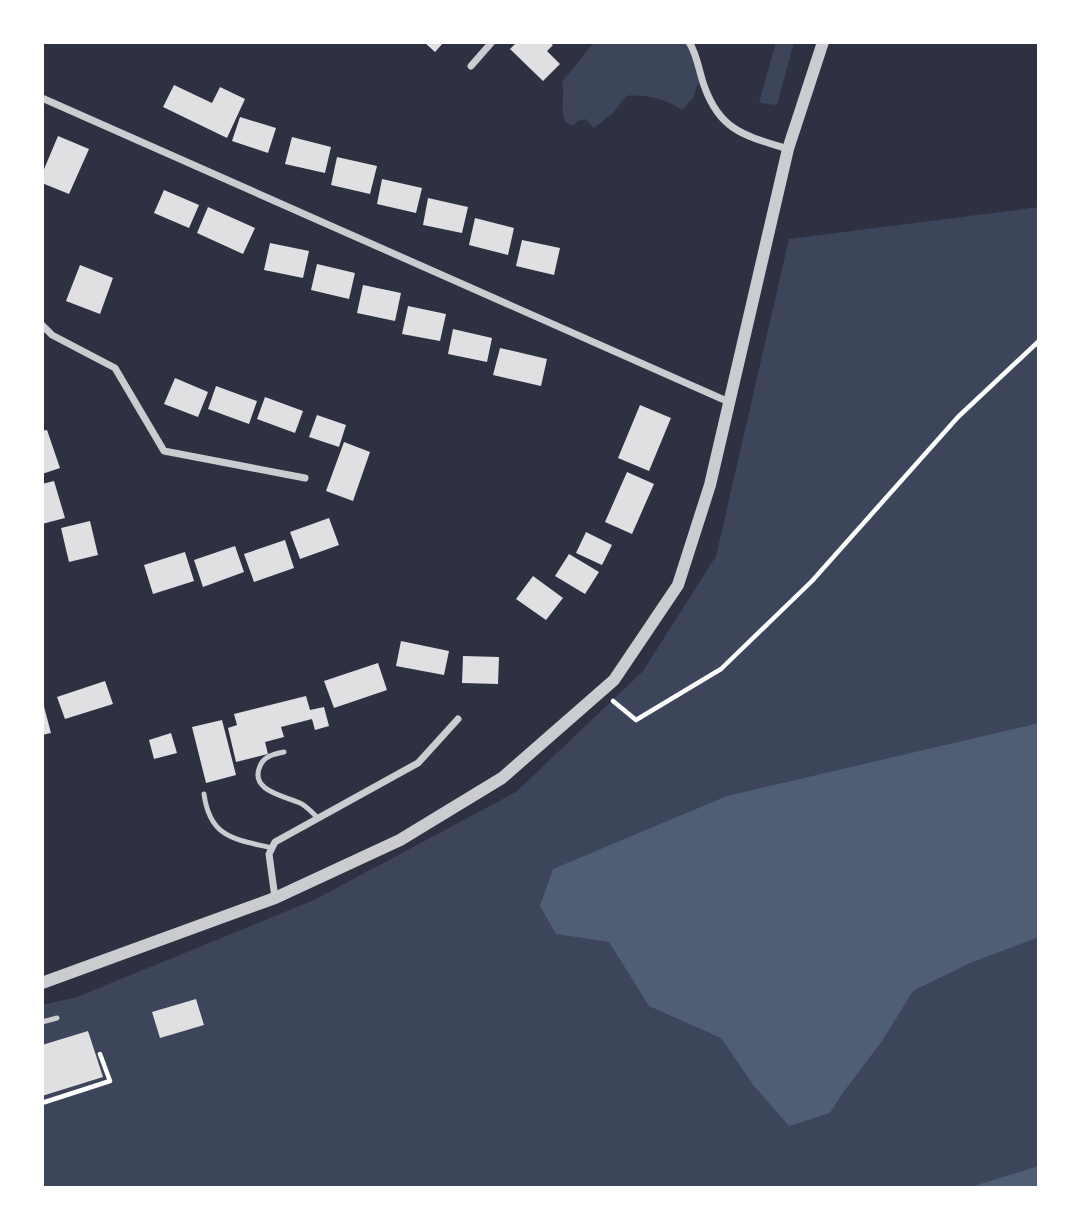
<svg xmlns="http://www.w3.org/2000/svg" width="1081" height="1230" viewBox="0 0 1081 1230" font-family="Roboto,sans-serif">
<rect width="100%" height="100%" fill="#2d3142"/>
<path fill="#3c4559" d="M 594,42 L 689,42 L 702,79 L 697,86 L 693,98 L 682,110 C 667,99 645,94 626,96 L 613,113 L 594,128 L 585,119 L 578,121 L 573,126 L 565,122 C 560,108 565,96 562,82 Z
M 776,42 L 794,42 L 777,105 L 759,103 Z
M 1039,207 L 1039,1188 L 42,1188 L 42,1005 L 77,997 L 314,900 L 516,792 L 643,671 L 716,556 L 789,239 Z"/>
<path fill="#4f5d75" d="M 1039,723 L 1039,937 L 970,963 L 913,991 L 882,1041 L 842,1094 L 830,1113 L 789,1126 L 754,1086 L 721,1038 L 649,1006 L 609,942 L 556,934 L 540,906 L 553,869 L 727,796 Z
M 1039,1166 L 1039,1188 L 967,1188 Z"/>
<path fill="#e0e0e3" d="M 424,42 L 444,42 L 435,52 Z
M 517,42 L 549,42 L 553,45 L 547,51 L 560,64 L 543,81 L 510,49 Z
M 174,85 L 212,103 L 220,87 L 245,99 L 227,138 L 163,107 Z
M 240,117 L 276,128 L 268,153 L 232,141 Z
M 58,136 L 89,149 L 69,194 L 42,183 L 42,174 Z
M 292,137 L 331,147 L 325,173 L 285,164 Z
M 337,157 L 377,166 L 370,194 L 331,185 Z
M 382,179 L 422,188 L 416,213 L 377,204 Z
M 164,190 L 199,205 L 189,228 L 154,213 Z
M 428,198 L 468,207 L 462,233 L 423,225 Z
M 208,207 L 255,228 L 243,254 L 197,233 Z
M 475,218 L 514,228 L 508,255 L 469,245 Z
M 522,240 L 560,248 L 554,275 L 516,266 Z
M 270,243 L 309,251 L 303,278 L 264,270 Z
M 317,264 L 355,273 L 349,299 L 311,290 Z
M 80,265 L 113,278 L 100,314 L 66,301 Z
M 363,285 L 401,293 L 395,321 L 357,313 Z
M 408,306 L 446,314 L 440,341 L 402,334 Z
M 453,329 L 492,338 L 487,362 L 448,354 Z
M 500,348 L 547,359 L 541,386 L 493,375 Z
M 175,378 L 208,392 L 198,417 L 164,404 Z
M 216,386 L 257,401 L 249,424 L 208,409 Z
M 265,397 L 303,411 L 295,433 L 257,419 Z
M 640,405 L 671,418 L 649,471 L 618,458 Z
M 317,415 L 346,425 L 339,447 L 309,437 Z
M 47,430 L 60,468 L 42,474 L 42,431 Z
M 344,442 L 370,452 L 353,501 L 326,491 Z
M 627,472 L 654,484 L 632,534 L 605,522 Z
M 54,481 L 65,518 L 42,524 L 42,484 Z
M 329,518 L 339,545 L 300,559 L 290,532 Z
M 90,521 L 98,555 L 69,562 L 61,528 Z
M 586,532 L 612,545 L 602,565 L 576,553 Z
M 285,540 L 294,568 L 254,582 L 244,554 Z
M 235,546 L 244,572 L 203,587 L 194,560 Z
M 185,552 L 194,581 L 153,594 L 144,565 Z
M 569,554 L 599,572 L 585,594 L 555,576 Z
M 533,576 L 563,598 L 546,620 L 516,599 Z
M 401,641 L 449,651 L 444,675 L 396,666 Z
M 463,656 L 499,657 L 498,684 L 462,683 Z
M 378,663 L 387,690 L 334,708 L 324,681 Z
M 105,681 L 113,704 L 65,719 L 57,697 Z
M 306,696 L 310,710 L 324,707 L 329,726 L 315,730 L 312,719 L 281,727 L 284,737 L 265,742 L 268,754 L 236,762 L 228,728 L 237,725 L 234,714 Z
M 42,699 L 51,733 L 42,735 Z
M 222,720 L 236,775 L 206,783 L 192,727 Z
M 171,733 L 177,753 L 154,759 L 149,740 Z
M 196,999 L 204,1025 L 160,1038 L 152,1012 Z
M 88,1031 L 103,1077 L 42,1096 L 42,1045 Z"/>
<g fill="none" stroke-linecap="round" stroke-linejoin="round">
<path stroke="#fff" stroke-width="4.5" d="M 613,701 L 636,720 L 721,669 L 812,581 L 958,417 L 1039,341
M 42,1103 L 110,1081 L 100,1054"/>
<path stroke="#caccd0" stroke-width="5" d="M 284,752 C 274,754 264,756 260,766 C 249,791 285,796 300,803 C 307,806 312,813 318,818
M 204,794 C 210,838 234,839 272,848
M 42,1022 L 57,1018"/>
<path stroke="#caccd0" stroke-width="7" d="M 689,42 C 698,56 699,73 705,88 C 721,132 747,136 788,149
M 471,66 L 492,42
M 42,98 L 729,402
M 42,325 L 52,335 L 115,368 L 164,451 L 305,478
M 275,898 L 269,854 L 275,842 L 418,763 L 458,719"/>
<path stroke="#caccd0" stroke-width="12" d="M 42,983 L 275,898 L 400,840 L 502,778 L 614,680 L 678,585 L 710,485 L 788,149 L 823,42"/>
</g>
<rect width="1081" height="1230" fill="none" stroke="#ffffff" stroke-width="88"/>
</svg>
